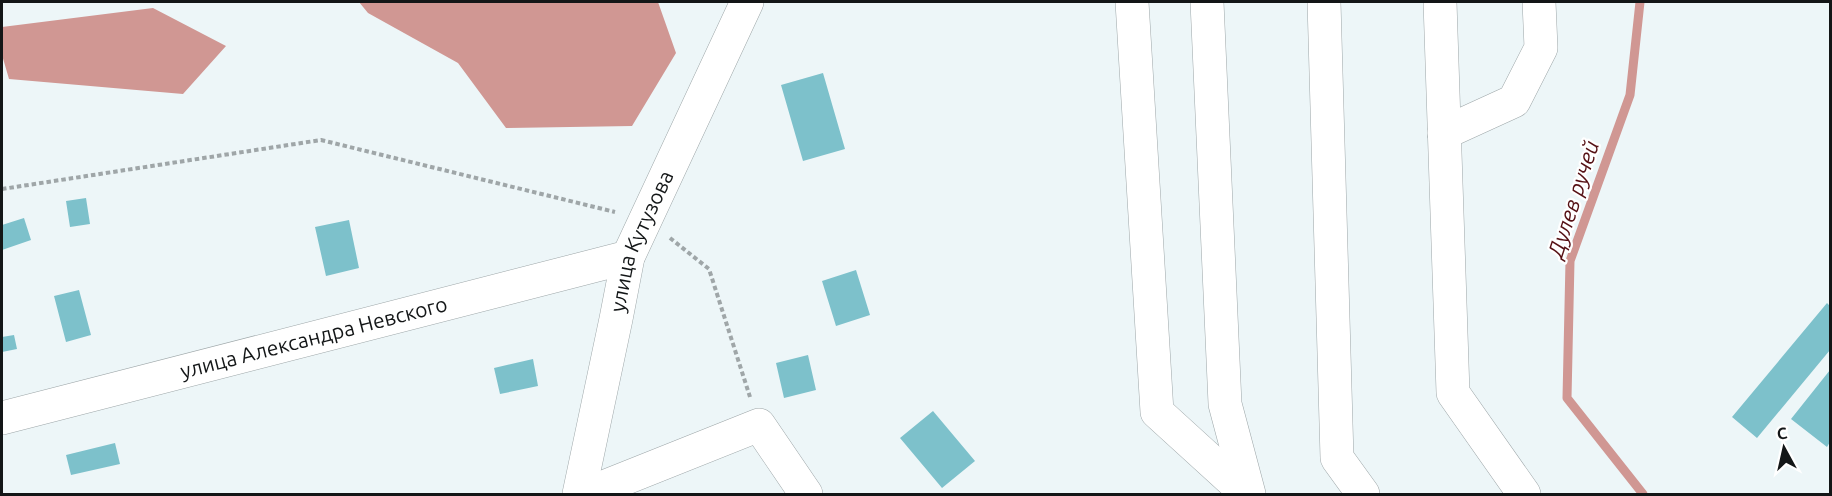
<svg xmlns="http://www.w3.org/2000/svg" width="1832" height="496" viewBox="0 0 1832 496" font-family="Ubuntu,sans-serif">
<rect width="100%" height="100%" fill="#edf6f8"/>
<path fill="#d09793" d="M 359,2 L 658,2 L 676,53 L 632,126 L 506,128 L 458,63 L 368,13 Z
M 153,8 L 226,46 L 183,94 L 9,79 L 2,55 L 2,27 Z"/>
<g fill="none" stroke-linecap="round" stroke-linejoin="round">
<path stroke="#d09793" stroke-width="9" d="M 1640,2 L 1630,95 L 1570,261 L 1567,398 L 1643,494"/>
</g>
<path fill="#7dc1cb" d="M 823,73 L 845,149 L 803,161 L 781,85 Z
M 86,198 L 90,224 L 70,227 L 66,201 Z
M 24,218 L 31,240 L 2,250 L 2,225 Z
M 349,220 L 359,268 L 326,276 L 315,227 Z
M 856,270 L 870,315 L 836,326 L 822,281 Z
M 79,290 L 91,335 L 66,342 L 54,296 Z
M 1827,303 L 1830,306 L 1830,350 L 1757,438 L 1732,417 Z
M 14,335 L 17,349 L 2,352 L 2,337 Z
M 808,355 L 816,390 L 784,398 L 776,363 Z
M 533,359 L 538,386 L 500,394 L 494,368 Z
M 1830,370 L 1830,442 L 1827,447 L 1791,419 Z
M 933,411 L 975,461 L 942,488 L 900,438 Z
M 115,443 L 120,464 L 71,475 L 66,455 Z"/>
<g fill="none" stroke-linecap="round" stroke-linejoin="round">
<g stroke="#9da6a8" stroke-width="34">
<g id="minor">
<path d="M 1132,2 L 1157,412 L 1247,494"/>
<path d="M 1207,2 L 1225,404 L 1249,494"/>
<path d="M 1324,2 L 1337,458 L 1363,494"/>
<path d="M 1440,2 L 1453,393 L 1524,494"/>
<path d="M 1444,133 L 1514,101 L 1541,48 L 1539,2"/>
<path id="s1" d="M 2,418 L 628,257"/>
<path id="s2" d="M 579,494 L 616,319 L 628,257 L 747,2"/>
<path d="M 586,494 L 759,425 L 806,494"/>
</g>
</g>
<path stroke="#9fa6a8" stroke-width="4" stroke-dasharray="4.5 3" stroke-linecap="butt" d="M 2,189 L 321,140 L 615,212
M 670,238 L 709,269 L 750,397"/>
<use href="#minor" stroke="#fff" stroke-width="33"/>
</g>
<g text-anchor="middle" stroke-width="4.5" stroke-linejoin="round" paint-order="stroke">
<g font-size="21" fill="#131617" stroke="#fff">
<text dy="7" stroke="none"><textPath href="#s2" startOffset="261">улица Кутузова</textPath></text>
<text dy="7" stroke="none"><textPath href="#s1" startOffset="322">улица Александра Невского</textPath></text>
</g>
<g font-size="22" font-style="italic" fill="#551014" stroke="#fff">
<text transform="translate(1573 199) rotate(-72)" y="8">Дулев ручей</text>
</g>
</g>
<rect width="1832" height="496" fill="none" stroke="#131617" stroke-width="6"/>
<g transform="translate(1784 448) rotate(352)" stroke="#ffffff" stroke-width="4.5" paint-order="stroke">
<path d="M0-4.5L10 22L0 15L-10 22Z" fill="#131617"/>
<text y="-9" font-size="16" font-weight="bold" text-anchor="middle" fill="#131617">С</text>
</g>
</svg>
